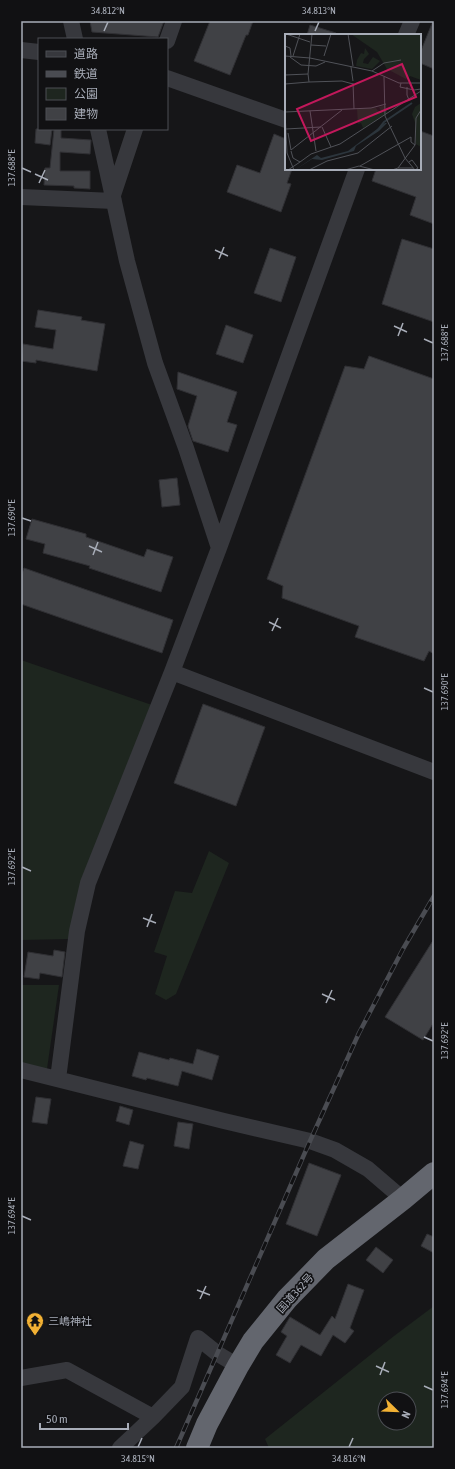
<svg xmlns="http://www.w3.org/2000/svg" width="455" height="1469" viewBox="0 0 455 1469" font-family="'Asap Condensed','Noto Sans JP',sans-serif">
<rect width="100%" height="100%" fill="#161618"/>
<path fill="#1e261f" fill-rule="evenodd" d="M 21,660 L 152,705 L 69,939 L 21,940 Z
M 209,851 L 229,863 L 176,994 L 166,1000 L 155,994 L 167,956 L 154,952 L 175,891 L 192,893 Z
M 21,985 L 59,985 L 46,1076 L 21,1074 Z
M 434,1306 L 434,1448 L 269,1448 L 265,1439 L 394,1336 ZM 385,1399 L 409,1399 L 409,1423 L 385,1423 Z"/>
<path fill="#404145" stroke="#303034" d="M 90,21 L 164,21 L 158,37 L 92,32 Z
M 210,21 L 253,21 L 248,35 L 246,35 L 230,75 L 194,61 Z
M 433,21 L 434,21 L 434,69 L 420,63 L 420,53 Z
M 310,25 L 336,33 L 336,35 L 307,35 Z
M 36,129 L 52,129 L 50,145 L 35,143 Z
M 54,129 L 61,129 L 61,138 L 91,140 L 90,154 L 60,152 L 60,171 L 90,171 L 90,189 L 74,188 L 74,186 L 44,185 L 45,168 L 50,168 Z
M 420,131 L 434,136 L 434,224 L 410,215 L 416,197 L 372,181 L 376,169 L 420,169 Z
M 274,134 L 286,139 L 286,169 L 292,169 L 287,183 L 291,184 L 281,212 L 227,192 L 237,165 L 260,173 Z
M 402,239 L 434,249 L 434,322 L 382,304 Z
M 270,248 L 296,257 L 281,302 L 254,293 Z
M 38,310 L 82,317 L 81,320 L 105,324 L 97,371 L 36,360 L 36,363 L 21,361 L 23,344 L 53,349 L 56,330 L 35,327 Z
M 226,325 L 253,335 L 243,363 L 216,354 Z
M 369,356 L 434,379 L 434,654 L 429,651 L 424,661 L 355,637 L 359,626 L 282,598 L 283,586 L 267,579 L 345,366 L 364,369 Z
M 178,372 L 237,392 L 227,422 L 237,425 L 228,452 L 193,441 L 188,426 L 197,396 L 177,389 Z
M 177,478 L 180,505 L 162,507 L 159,480 Z
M 32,519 L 86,534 L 86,537 L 144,557 L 147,549 L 173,557 L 161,592 L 89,568 L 90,566 L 43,553 L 45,544 L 26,539 Z
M 24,568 L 173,620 L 162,653 L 21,604 L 21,576 Z
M 203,704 L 265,727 L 236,806 L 174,783 Z
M 434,939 L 434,1022 L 423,1040 L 385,1017 Z
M 54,950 L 65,952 L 62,977 L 40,973 L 39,979 L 24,977 L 28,952 L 53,956 Z
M 197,1049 L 219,1056 L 212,1080 L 182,1071 L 178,1086 L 147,1078 L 146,1080 L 132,1076 L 139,1052 L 169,1060 L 170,1058 L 193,1064 Z
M 36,1097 L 51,1099 L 47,1124 L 32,1122 Z
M 120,1106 L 133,1110 L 129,1125 L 116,1121 Z
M 178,1122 L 193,1124 L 189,1149 L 174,1146 Z
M 130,1141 L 144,1145 L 138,1169 L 123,1166 Z
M 309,1163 L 341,1175 L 317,1236 L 286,1224 Z
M 427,1234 L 434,1237 L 434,1253 L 421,1246 Z
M 376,1247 L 393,1260 L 383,1273 L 366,1260 Z
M 348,1284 L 364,1290 L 350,1328 L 354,1331 L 345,1343 L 333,1335 L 321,1356 L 301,1345 L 290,1363 L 276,1355 L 287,1336 L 281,1332 L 290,1317 L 320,1335 L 332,1316 L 335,1319 Z"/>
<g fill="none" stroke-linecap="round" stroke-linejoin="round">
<path stroke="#37383d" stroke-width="16" d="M 71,21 L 75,39
M 406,35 L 412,21
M 167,41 L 174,21
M 21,50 L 39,52
M 167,78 L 286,120
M 98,129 L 127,261 L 155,363 L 186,448 L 219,548
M 113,195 L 135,129
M 21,197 L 114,201
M 172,672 L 434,772
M 21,1070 L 224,1121 L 310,1141 L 335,1150 L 368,1169 L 403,1199
M 58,1079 L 77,931 L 88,883 L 172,672 L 219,548 L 357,169
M 21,1378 L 67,1370 L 153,1417
M 120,1448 L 153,1417 L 182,1387 L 198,1338 L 218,1354 L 238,1366"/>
<path stroke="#63666e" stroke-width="22" d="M 197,1448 L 207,1424 L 238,1366 L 253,1341 L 287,1299 L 326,1259 L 403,1199 L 434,1173"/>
<g stroke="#4a4c52" stroke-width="4.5">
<path id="rail" d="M 176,1448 L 310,1141 L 359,1033 L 403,949 L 434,896"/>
</g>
<use href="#rail" stroke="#111113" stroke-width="3" stroke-dasharray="9" stroke-linecap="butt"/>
</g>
<path fill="none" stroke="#a8adb8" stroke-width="1.5" d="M 104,31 L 108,22M 315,31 L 319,22M 22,168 L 31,172M 35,174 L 48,180M 39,183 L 45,170M 215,250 L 228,256M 219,259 L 224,247M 394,326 L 407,332M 398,336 L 403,323M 424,339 L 433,343M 22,518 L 31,521M 89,546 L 102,552M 93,555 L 98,542M 269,622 L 281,628M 272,631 L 278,618M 424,688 L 433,692M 22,867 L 31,871M 143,918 L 156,923M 147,927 L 152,914M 322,994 L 335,1000M 326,1003 L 332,990M 424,1037 L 433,1041M 22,1216 L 31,1220M 197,1290 L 210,1295M 200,1299 L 206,1286M 376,1366 L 389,1372M 380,1375 L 385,1362M 424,1386 L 433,1390M 138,1447 L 142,1438M 349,1447 L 353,1438"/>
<defs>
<g id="temple-pin" transform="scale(0.9)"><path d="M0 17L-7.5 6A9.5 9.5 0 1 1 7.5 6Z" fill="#f2b134" stroke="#111113"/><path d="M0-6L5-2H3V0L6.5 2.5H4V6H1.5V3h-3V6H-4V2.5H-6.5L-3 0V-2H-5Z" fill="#111"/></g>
</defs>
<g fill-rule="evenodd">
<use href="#temple-pin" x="35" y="1321"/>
</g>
<g text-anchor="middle" stroke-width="3.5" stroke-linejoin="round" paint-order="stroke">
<g font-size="11" fill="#a8adb8" stroke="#111113">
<text transform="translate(295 1293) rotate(-48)" y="4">国道362号</text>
</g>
<g font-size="11" fill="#a8adb8" stroke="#111113" text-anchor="start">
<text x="48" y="1325">三嶋神社</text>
</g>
</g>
<g transform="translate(285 34)">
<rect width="136" height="136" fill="#161618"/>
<path d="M 66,0 L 136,0 L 136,46 L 125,42 L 121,45 L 102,35 L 92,18 ZM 80,14 L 84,20 L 79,25 L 78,29 L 83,30 L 88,23 L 95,27 L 87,35 L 71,32 L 72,26 L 76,19 L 79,20 ZM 136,69 L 136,113 L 131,110 L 131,91 L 127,80 L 130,73 ZM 101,71 L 102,79 L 78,94 L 76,89 L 73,90 L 72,75 L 91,74 L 93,77 L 96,77 L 94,73 Z" fill="#1e261f"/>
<path d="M 100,89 L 102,89 L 94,97 L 71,112 L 69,117 L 37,126 L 27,125 L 10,136 L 32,121 L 36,124 L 63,117 Z" fill="#2c353c"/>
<path fill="none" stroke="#2c353c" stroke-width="2" d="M 92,97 L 99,88 L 127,69"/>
<path fill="none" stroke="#505258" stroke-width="1" d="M 1,0 L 25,8M 63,0 L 68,32M 26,11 L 41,12M 0,12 L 5,14 L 6,22M 0,22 L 25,24 L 87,37 L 114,49 L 136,49M 8,22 L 15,0M 39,22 L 46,0M 5,23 L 16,31 L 31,32 L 40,28M 66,33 L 68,47M 87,37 L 99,29 L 116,26M 23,40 L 24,48 L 57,47 L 68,50M 0,41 L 23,40 L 27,0M 99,43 L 100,82 L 120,124 L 130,136M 68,49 L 69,75M 116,49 L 115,53 L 129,56 L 136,55M 0,50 L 24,48M 122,53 L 122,61 L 124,66M 25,77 L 31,117M 0,78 L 86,74 L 101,70M 0,78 L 2,119 L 9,136M 37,93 L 46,113M 1,95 L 36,93M 3,99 L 6,116M 6,116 L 57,76M 15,128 L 26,120 L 55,110 L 136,57M 124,128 L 127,126 L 133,134 L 130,136M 75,132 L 126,103 L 126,108 L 130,111M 113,134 L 128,134M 3,136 L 15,128 L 8,124 L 6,117M 24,136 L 42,127 L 73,119 L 107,92M 60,136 L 74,132 L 90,136M 107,136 L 113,134 L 130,111 L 131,84 L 136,76"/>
<path fill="#c2185b" fill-opacity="0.15" stroke="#c2185b" stroke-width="2" d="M 117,30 L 131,63 L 26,107 L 12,75 Z"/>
<rect width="136" height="136" fill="none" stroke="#a8adb8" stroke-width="2"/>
</g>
<rect width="455" height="1469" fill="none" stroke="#111113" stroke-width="44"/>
<rect x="38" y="38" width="130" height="92" fill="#111113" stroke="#4d4f55"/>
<rect x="46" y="51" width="20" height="6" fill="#37383d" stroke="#4d4f55"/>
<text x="74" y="58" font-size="12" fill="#a8adb8">道路</text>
<rect x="46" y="71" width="20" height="6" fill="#4a4c52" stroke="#4d4f55"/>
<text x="74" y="78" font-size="12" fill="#a8adb8">鉄道</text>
<rect x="46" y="88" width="20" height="12" fill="#1e261f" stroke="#4d4f55"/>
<text x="74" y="98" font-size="12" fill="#a8adb8">公園</text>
<rect x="46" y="108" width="20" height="12" fill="#404145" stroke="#4d4f55"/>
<text x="74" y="118" font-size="12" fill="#a8adb8">建物</text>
<g transform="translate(397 1411) rotate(113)"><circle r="19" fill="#111113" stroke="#4d4f55"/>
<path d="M0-3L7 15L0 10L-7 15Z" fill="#f2b134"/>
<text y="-6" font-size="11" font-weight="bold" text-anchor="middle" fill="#a8adb8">N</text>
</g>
<path d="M40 1423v6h88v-6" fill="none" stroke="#a8adb8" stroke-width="2"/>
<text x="46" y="1423" font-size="12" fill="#a8adb8" stroke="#111113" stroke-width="3" paint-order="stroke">50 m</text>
<rect x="22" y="22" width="411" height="1425" fill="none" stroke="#a8adb8" stroke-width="1.5"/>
<g font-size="10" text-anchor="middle" fill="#a8adb8">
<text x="108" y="14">34.812°N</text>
<text x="319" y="14">34.813°N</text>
<text transform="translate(11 168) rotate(-90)" y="4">137.688°E</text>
<text transform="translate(444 343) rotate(-90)" y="4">137.688°E</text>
<text transform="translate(11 518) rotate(-90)" y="4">137.690°E</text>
<text transform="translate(444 692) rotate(-90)" y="4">137.690°E</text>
<text transform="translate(11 867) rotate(-90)" y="4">137.692°E</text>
<text transform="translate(444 1041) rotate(-90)" y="4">137.692°E</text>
<text transform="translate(11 1216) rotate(-90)" y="4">137.694°E</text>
<text transform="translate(444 1390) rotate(-90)" y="4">137.694°E</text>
<text x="138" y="1462">34.815°N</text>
<text x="349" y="1462">34.816°N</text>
</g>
</svg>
